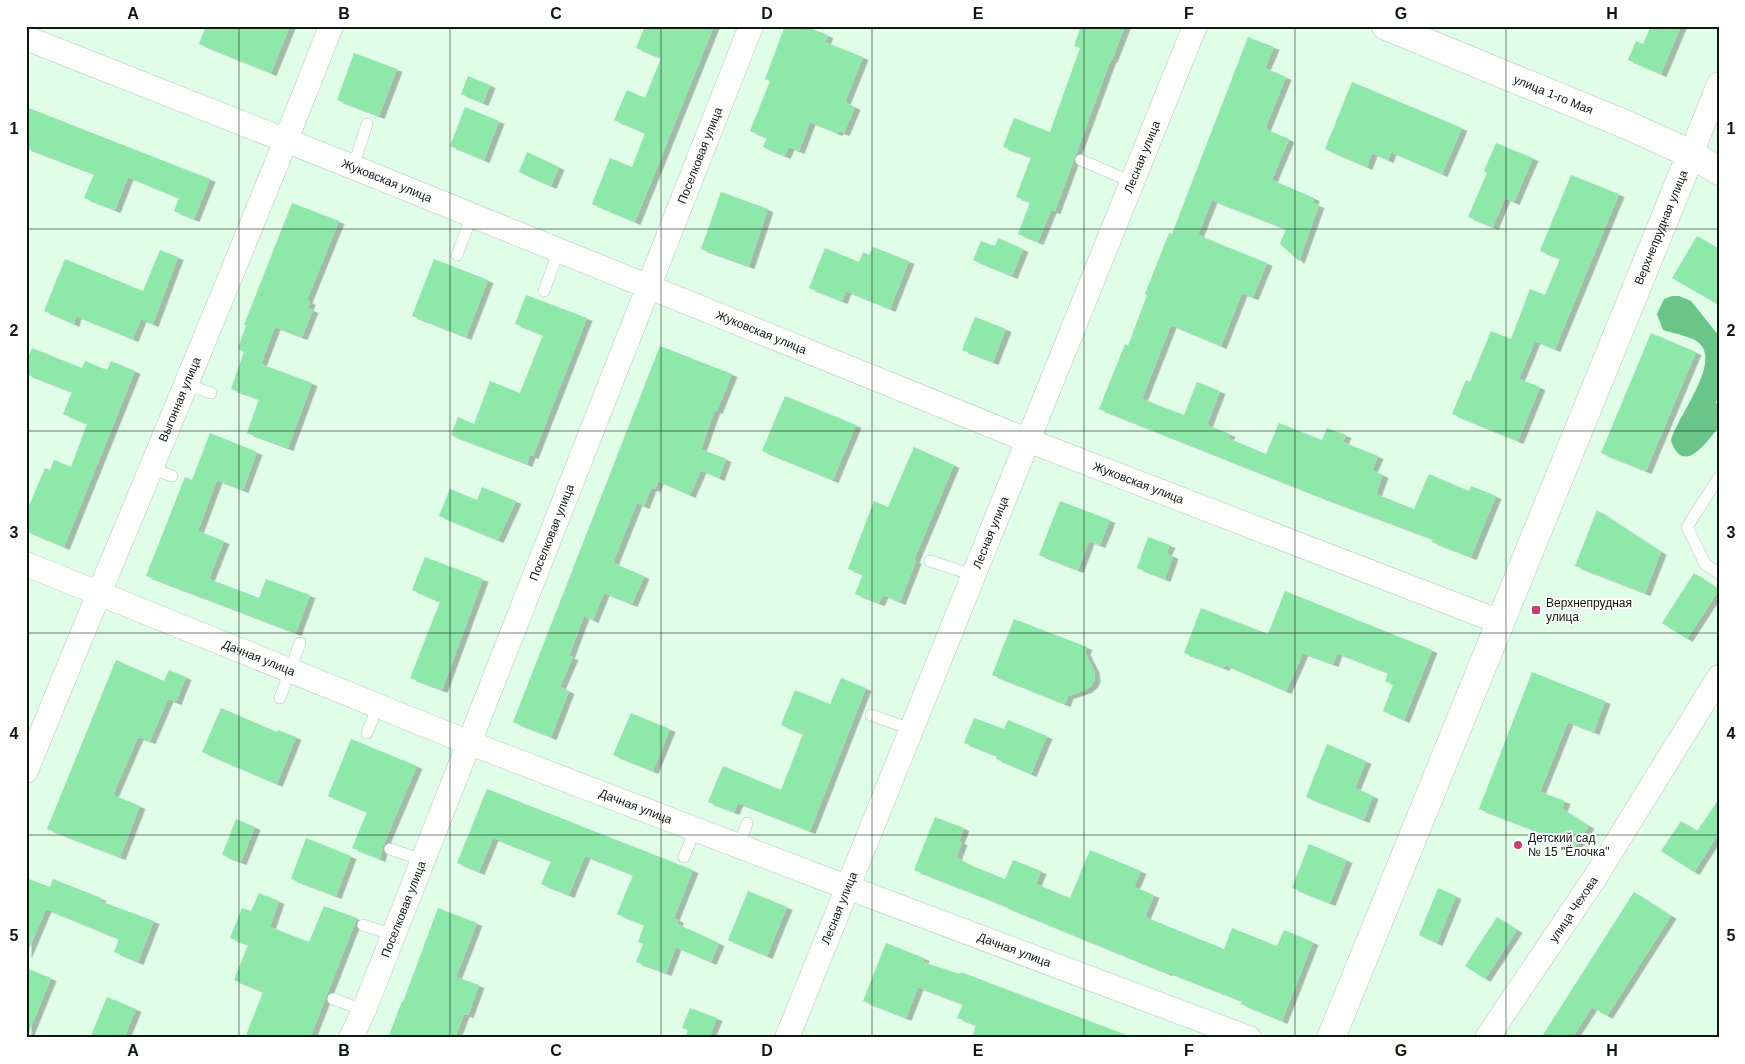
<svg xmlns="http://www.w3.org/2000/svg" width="1745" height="1064" viewBox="0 0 1745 1064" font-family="Helvetica,sans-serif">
<defs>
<filter id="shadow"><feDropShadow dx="5.5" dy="3" stdDeviation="0" flood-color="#0004"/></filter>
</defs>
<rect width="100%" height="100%" fill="#dffde7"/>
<path fill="#6ac588" d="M 1672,296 L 1679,296 L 1691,301 L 1719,336 L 1719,395 L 1716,402 L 1719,409 L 1719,427 C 1707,441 1684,477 1671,441 C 1676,418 1722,363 1699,343 C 1693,337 1673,333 1663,330 L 1657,314 L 1664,299 Z"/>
<path fill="#8de8aa" filter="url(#shadow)" d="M 206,26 L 290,26 L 271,73 L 199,44 Z
M 645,26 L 714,26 L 635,222 L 592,204 L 610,158 L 632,167 L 645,133 L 614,120 L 627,90 L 645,98 L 661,58 L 636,48 Z
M 785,26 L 804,26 L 828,35 L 825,42 L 863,57 L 845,102 L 855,107 L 844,133 L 838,131 L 837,133 L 810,122 L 799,151 L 789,147 L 785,156 L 763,147 L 767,138 L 750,131 L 770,81 L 765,79 Z
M 1081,26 L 1125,26 L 1112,60 L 1111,59 L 1055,211 L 1051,210 L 1038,242 L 1018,234 L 1030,202 L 1016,197 L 1031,157 L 1003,147 L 1014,118 L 1050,132 L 1080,48 L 1074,46 Z
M 1651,26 L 1681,26 L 1661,74 L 1628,60 L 1636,41 L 1643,44 Z
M 1248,37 L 1274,47 L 1265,68 L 1286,77 L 1265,129 L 1289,139 L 1272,180 L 1314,198 L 1313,203 L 1319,205 L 1299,261 L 1280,244 L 1286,229 L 1212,200 L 1198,235 L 1267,263 L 1253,297 L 1242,293 L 1221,346 L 1171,325 L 1142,399 L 1184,415 L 1197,382 L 1220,391 L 1207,425 L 1230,434 L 1228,438 L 1266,454 L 1279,423 L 1322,440 L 1327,428 L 1346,435 L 1343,442 L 1378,456 L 1372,470 L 1383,475 L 1376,494 L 1414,509 L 1429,474 L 1469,491 L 1471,486 L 1496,496 L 1471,557 L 1432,542 L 1433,539 L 1323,498 L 1099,409 L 1125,344 L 1128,346 L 1147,295 L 1145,294 L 1169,233 L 1172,234 Z
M 354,53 L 397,69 L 379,116 L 337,100 Z
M 468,76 L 490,85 L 483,103 L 461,94 Z
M 1352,82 L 1462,128 L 1442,174 L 1391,152 L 1388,160 L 1372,153 L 1367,167 L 1325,149 Z
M 26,107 L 210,179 L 194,219 L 174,211 L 179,198 L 128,177 L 115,210 L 84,198 L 94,174 L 26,148 Z
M 465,107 L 499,121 L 484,160 L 450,146 Z
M 1496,143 L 1533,158 L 1514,202 L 1505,198 L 1493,227 L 1468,217 L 1487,173 L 1484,171 Z
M 527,152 L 559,167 L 551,186 L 519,172 Z
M 1571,175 L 1619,194 L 1555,349 L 1535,341 L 1519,379 L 1540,387 L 1518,441 L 1452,414 L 1466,380 L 1470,382 L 1491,331 L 1511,339 L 1530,289 L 1545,295 L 1560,259 L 1540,251 Z
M 721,192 L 768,209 L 749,266 L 701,249 Z
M 292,203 L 339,221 L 307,300 L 310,302 L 308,308 L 313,310 L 302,337 L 275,327 L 261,364 L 312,383 L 288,448 L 247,433 L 259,399 L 231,389 L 244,352 L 238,349 L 246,325 L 244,325 Z
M 1697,236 L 1719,249 L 1719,305 L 1672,278 Z
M 998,238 L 1023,249 L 1012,276 L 973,260 L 981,241 L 995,246 Z
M 873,247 L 909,261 L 890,309 L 846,291 L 842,301 L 809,288 L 825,248 L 859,262 L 863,252 L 869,255 Z
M 160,250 L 178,257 L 153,324 L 141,319 L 133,339 L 76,316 L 74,324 L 44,311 L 65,259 L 143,291 Z
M 434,259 L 488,280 L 466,337 L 412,316 Z
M 526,295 L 587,318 L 533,456 L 530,455 L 527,464 L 451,435 L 458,417 L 474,424 L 490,381 L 520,393 L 543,335 L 515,324 Z
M 975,317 L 1006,329 L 993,362 L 962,350 Z
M 1651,333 L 1696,352 L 1646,471 L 1601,453 Z
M 660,346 L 732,374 L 717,411 L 715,410 L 701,449 L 726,459 L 719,478 L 701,470 L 690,495 L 658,481 L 655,489 L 651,488 L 644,506 L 637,503 L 613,563 L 644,576 L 632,604 L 604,593 L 593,620 L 584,616 L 569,656 L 573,657 L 560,687 L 569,691 L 551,737 L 513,722 Z
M 32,348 L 82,368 L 85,361 L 107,370 L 111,361 L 135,371 L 64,547 L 26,531 L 26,513 L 45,468 L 50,470 L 54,460 L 71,467 L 87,424 L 63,414 L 72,392 L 26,374 L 26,362 Z
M 785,396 L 856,425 L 833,480 L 762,451 Z
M 210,433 L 257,452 L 243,490 L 217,480 L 198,531 L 224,541 L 209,579 L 259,598 L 266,579 L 310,595 L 296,633 L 146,576 L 185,477 L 192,480 Z
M 914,447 L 954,465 L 914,560 L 916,561 L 900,602 L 883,595 L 879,603 L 855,594 L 863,574 L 848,569 L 874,501 L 888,507 Z
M 482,487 L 516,501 L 498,540 L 439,516 L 450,489 L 477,500 Z
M 1060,501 L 1110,520 L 1100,545 L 1089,541 L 1078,570 L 1039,555 Z
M 1597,510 L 1661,552 L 1645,593 L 1575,566 Z
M 1148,537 L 1170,545 L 1166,553 L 1173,556 L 1165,579 L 1137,568 Z
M 425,557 L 483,579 L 442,690 L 410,678 L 440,602 L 412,590 Z
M 1694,573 L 1719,590 L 1687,639 L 1662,623 Z
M 1285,591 L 1432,650 L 1404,720 L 1383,711 L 1393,685 L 1385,681 L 1388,673 L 1337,653 L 1333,664 L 1303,653 L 1286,691 L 1225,665 L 1224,668 L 1184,653 L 1201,608 L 1268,634 Z
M 1014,619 L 1087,647 L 1085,652 L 1094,670 L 1095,679 L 1092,685 L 1086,690 L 1068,696 L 1065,704 L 992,675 Z
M 116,660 L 164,681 L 169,670 L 186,677 L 176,702 L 168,699 L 150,741 L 138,737 L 113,795 L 140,806 L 120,857 L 47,829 Z
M 1532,672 L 1605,701 L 1594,732 L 1568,722 L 1540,792 L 1565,801 L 1562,809 L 1589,826 L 1575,847 L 1554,833 L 1552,837 L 1479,809 Z
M 841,678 L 866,688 L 810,831 L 738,803 L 734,812 L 708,802 L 723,766 L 781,790 L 803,734 L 781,725 L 795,690 L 830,704 Z
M 221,708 L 277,732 L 278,730 L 296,737 L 277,784 L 202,752 Z
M 631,713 L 670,729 L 653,771 L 613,755 Z
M 974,718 L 1004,729 L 1008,720 L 1047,736 L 1031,774 L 996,759 L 997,756 L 964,743 Z
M 351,739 L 417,766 L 383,846 L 380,859 L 352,848 L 367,812 L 328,796 Z
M 1327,744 L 1366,761 L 1355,788 L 1373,796 L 1364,820 L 1306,797 Z
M 487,789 L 693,870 L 674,918 L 678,920 L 677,924 L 719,943 L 711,962 L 676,947 L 666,973 L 636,962 L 643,944 L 638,942 L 644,925 L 617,914 L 633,875 L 585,856 L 569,895 L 541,884 L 551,861 L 493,838 L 479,872 L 457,863 Z
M 1719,799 L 1719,833 L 1694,872 L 1661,851 L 1681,821 L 1697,831 Z
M 935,817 L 964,828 L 959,841 L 962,842 L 956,858 L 966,862 L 965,863 L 1005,879 L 1013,860 L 1041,871 L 1036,884 L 1070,898 L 1090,850 L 1141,871 L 1134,887 L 1154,895 L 1145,917 L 1224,949 L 1232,928 L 1277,946 L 1284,930 L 1313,942 L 1282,1021 L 1241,1004 L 1242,1001 L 1167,972 L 1167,973 L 1144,964 L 1003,906 L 1003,905 L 914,870 Z
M 236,819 L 255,827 L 241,862 L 222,855 Z
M 306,838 L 351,856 L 336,896 L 291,879 Z
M 1309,844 L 1347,860 L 1330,903 L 1292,888 Z
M 26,878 L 50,887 L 53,879 L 101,898 L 100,901 L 154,921 L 138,962 L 114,952 L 119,939 L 46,909 L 26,956 Z
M 1438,888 L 1456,896 L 1437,943 L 1419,935 Z
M 748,891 L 787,907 L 767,956 L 728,940 Z
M 1634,892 L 1671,916 L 1607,1016 L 1592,1007 L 1572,1038 L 1541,1038 Z
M 259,893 L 279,901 L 270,927 L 309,942 L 324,906 L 357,918 L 310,1038 L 245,1038 L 263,992 L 234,980 L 248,945 L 230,938 L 242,908 L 251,911 Z
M 438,908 L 477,923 L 456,977 L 479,985 L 468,1015 L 464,1014 L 455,1038 L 388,1038 L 402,1001 L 403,1002 Z
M 1497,917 L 1517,930 L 1485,979 L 1465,966 Z
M 886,943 L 924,958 L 923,962 L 960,974 L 961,972 L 1129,1036 L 1128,1038 L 972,1038 L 976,1025 L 957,1018 L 963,1004 L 918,987 L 906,1018 L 863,1001 Z
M 26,968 L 51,978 L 27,1037 L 26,1037 Z
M 107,997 L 136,1009 L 124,1038 L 90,1038 Z
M 690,1008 L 717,1018 L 709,1038 L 685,1038 L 688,1030 L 682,1028 Z"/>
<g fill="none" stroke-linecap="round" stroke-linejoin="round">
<g stroke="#afccb7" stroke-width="12">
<path id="service" d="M 1081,160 L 1132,182
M 353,167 L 367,124
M 457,255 L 472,215
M 544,291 L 559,250
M 185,384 L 211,393
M 150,468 L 172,476
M 1719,477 L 1687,527 L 1705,564 L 1719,573
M 930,561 L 973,575
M 280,698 L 300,643
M 871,715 L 911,729
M 367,733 L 378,706
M 739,846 L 747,823
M 390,849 L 423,860
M 684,857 L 695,829
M 363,925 L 393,935
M 333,999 L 364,1010"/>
</g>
<g stroke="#afccb7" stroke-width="25">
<g id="minor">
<path id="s1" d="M 26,38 L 353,167 L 1027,440 L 1500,622"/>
<path d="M 1691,154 L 1719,84"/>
<path id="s2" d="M 26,564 L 470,743 L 820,877 L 1249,1038"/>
<path id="s3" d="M 26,771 C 127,522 234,276 331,26"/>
<path id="s4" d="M 351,1038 L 364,1010 L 751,26"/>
<path id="s5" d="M 787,1038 L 1195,26"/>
<path id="s6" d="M 1487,1038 L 1596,876 L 1719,677"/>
</g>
</g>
<g stroke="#afccb7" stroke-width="29">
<g id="tertiary">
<path id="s7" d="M 1331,1038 L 1691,154"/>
</g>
</g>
<g stroke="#afccb7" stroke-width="29">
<g id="secondary">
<path id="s8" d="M 1386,26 L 1627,125 L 1691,154 L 1719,171"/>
</g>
</g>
<use href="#service" stroke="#fff" stroke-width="11"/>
<use href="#minor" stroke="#fff" stroke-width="24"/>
<use href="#tertiary" stroke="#fff" stroke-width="28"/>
<use href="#secondary" stroke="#fff" stroke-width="28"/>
</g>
<path fill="none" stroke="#0d1710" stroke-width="1" stroke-opacity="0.55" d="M 239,26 L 239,1038M 450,26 L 450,1038M 661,26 L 661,1038M 872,26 L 872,1038M 1084,26 L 1084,1038M 1295,26 L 1295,1038M 1506,26 L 1506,1038M 26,229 L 1719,229M 26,431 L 1719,431M 26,633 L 1719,633M 26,835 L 1719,835"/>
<g fill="#ca3e6f" stroke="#fff" stroke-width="2">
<rect x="1531" y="605" width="10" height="10" rx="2.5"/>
<circle cx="1518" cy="845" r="5"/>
</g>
<g text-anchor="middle" stroke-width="4" stroke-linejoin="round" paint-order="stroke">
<g font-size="12" fill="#0d1710" stroke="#fff">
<text dy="4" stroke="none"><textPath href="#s8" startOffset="181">улица 1-го Мая</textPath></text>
<text dy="4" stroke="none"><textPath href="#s4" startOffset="949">Поселковая улица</textPath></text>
<text dy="4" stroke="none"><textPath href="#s5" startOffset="950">Лесная улица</textPath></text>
<text dy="4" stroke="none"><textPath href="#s1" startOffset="388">Жуковская улица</textPath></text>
<text dy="4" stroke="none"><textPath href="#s7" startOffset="875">Верхнепрудная улица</textPath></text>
<text dy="4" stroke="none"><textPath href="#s1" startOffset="792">Жуковская улица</textPath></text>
<text dy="4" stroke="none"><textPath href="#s3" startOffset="402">Выгонная улица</textPath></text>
<text dy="4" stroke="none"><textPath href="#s1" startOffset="1198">Жуковская улица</textPath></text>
<text dy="4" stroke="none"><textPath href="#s4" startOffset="544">Поселковая улица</textPath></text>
<text dy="4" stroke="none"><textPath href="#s5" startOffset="545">Лесная улица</textPath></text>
<text dy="4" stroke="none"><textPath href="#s2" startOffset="251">Дачная улица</textPath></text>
<text dy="4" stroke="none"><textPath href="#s2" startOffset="656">Дачная улица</textPath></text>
<text dy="4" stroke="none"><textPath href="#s5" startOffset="140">Лесная улица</textPath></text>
<text dy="4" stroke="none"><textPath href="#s4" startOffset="139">Поселковая улица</textPath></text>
<text dy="4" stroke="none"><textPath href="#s6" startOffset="155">улица Чехова</textPath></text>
<text dy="4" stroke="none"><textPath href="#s2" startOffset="1061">Дачная улица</textPath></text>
</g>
<g font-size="12" fill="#0d1710" stroke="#fff" text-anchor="start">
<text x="1546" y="607">Верхнепрудная<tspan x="1546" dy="14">улица</tspan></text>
<text x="1528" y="842">Детский сад<tspan x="1528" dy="14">№ 15 "Ёлочка"</tspan></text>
</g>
</g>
<rect width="1745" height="1064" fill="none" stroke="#ffffff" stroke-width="55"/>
<rect x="28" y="28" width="1690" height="1008" fill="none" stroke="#0d1710" stroke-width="2"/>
<g font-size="16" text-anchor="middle" font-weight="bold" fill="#0d1710">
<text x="133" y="19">A</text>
<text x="344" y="19">B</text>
<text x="556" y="19">C</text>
<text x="767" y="19">D</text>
<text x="978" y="19">E</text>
<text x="1189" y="19">F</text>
<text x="1401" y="19">G</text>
<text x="1612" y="19">H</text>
<text x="14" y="134">1</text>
<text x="1731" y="134">1</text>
<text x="14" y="336">2</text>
<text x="1731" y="336">2</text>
<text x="14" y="538">3</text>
<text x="1731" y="538">3</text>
<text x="14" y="739">4</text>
<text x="1731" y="739">4</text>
<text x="14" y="941">5</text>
<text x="1731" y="941">5</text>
<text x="133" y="1056">A</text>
<text x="344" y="1056">B</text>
<text x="556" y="1056">C</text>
<text x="767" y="1056">D</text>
<text x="978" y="1056">E</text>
<text x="1189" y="1056">F</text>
<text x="1401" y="1056">G</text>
<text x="1612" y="1056">H</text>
</g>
</svg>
